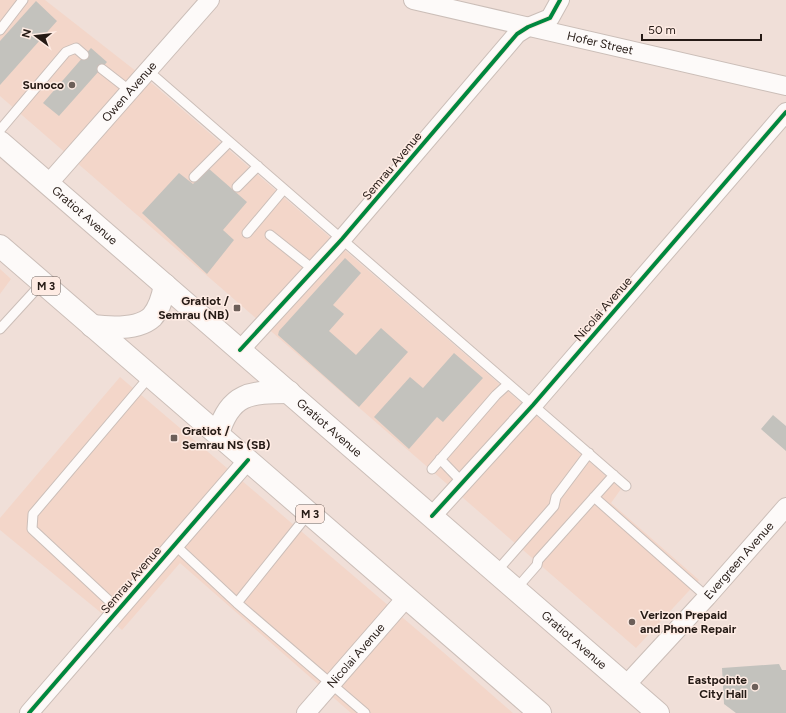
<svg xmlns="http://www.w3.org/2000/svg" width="786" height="713" viewBox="0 0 786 713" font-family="Figtree,sans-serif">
<rect width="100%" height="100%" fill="#f0dfd8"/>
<path fill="#f3d6c9" d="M 0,0 L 45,0 L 155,86 L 621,489 L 611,503 L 699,580 L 636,648 L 0,96 Z
M 0,269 L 11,279 L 0,294 Z
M 120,377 L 443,652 L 513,713 L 351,713 L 180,563 L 122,630 L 0,530 L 0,518 Z"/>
<path fill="#c3c2bd" d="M 36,1 L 57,21 L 0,85 L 0,41 Z
M 91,48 L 107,62 L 59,116 L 43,103 Z
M 208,168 L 247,202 L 223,230 L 234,240 L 207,274 L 142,213 L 179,173 L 193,184 Z
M 345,258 L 361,273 L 333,305 L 344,314 L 329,331 L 356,355 L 381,328 L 408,352 L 359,407 L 278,335 L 279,331 Z
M 454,353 L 483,378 L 443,422 L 437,417 L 409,449 L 374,417 L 410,377 L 423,388 Z
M 773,415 L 786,426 L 786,451 L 761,429 Z
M 779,664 L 782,670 L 786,670 L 786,713 L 736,713 L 724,704 L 722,668 Z"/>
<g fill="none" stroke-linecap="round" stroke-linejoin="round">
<g stroke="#cbbeb8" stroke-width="11">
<path id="lane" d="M 0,30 L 23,0
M 102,69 L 129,90
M 147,70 L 626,486
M 0,130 L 66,52 L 76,48 L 84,55
M 194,177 L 229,142
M 237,187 L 258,166
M 247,233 L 284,189
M 270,235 L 314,270
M 0,329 L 42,283
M 440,459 L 462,482
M 432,469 L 496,395 L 508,384
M 594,497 L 707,597
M 175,545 L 237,603 L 365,713
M 496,572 L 554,506 L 556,497 L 589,453
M 516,589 L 537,565 L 538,560 L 614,475
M 237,603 L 309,513
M 119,610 L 32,529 L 33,514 L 150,376"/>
</g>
<g stroke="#cbbeb8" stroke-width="20">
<g id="street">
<path id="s1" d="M 413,0 L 786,86"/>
<path id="s2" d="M 48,184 L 210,0"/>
<path d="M 240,350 L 342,239 L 517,34 L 528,27 L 550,18 L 560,0"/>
<path d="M 432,516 L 533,405 L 786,112"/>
<path id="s3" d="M 626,685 L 707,597 L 786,507"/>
<path d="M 29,713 L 248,460"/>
<path id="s4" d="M 306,713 L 406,598"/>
</g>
</g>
<g stroke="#cbbeb8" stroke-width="24">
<g id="primary">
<path id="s5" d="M 0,142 L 658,713"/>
<path d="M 0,246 L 540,713"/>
<path d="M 92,326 C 109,328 138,330 152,317 C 160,308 163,296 165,285"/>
<path d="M 218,434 C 230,393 250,392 289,392"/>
</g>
</g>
<use href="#lane" stroke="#fdfaf9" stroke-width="9"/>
<use href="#street" stroke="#fdfaf9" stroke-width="18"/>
<use href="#primary" stroke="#fdfaf9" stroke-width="22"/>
<g stroke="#feebe3" stroke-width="6">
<path id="cycleway" d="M 240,350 L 342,239 L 517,34 L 528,27 L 550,18 L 560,0
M 432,516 L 533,405 L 786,112
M 29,713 L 248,460"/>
</g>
<use href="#cycleway" stroke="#00873e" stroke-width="4"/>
</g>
<g fill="#6c5f59" stroke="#feebe3" stroke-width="1.5">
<circle cx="72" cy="85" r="4"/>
<rect x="233" y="304" width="8" height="8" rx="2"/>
<rect x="170" y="434" width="8" height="8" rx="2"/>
<circle cx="632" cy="622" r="4"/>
<circle cx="755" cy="687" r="4"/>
</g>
<g text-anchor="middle" stroke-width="3" stroke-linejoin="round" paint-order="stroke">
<g fill="#feebe3" stroke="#665953" stroke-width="1">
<rect x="32" y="277" width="28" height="18" rx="3"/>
<rect x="296" y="505" width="28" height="18" rx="3"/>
</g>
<g font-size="11" font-weight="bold" fill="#251a15">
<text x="46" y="290">M 3</text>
<text x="310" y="518">M 3</text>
</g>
<g font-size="12" fill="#251a15" stroke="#feebe3">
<text dy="4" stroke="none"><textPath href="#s1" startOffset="192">Hofer Street</textPath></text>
<text dy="4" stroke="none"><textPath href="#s2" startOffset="123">Owen Avenue</textPath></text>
<text transform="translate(392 166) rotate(-50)" y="4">Semrau Avenue</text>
<text dy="4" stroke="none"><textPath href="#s5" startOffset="112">Gratiot Avenue</textPath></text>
<text transform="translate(603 309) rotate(-49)" y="4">Nicolai Avenue</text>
<text dy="4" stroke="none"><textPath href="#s5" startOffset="436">Gratiot Avenue</textPath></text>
<text dy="4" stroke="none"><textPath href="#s3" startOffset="168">Evergreen Avenue</textPath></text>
<text transform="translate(131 580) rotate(-49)" y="4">Semrau Avenue</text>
<text dy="4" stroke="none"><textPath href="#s5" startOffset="760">Gratiot Avenue</textPath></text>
<text dy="4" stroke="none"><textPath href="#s4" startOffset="76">Nicolai Avenue</textPath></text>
</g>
<g font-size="12" font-weight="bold" fill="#251a15" stroke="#feebe3" text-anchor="end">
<text x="64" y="89">Sunoco</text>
<text x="229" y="305">Gratiot /<tspan x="229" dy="14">Semrau (NB)</tspan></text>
<text x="182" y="435" text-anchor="start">Gratiot /<tspan x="182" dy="14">Semrau NS (SB)</tspan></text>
<text x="640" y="619" text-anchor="start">Verizon Prepaid<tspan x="640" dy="14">and Phone Repair</tspan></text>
<text x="747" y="684">Eastpointe<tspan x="747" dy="14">City Hall</tspan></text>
</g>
</g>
<g transform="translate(36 36) rotate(285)" stroke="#feebe3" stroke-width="3" paint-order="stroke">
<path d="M0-3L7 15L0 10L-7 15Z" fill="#251a15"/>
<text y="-6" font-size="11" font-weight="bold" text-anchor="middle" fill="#251a15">N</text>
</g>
<path d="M642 34v6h119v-6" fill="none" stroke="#251a15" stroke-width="2"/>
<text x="648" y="34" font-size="12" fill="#251a15" stroke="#feebe3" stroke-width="3" paint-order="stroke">50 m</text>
</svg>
